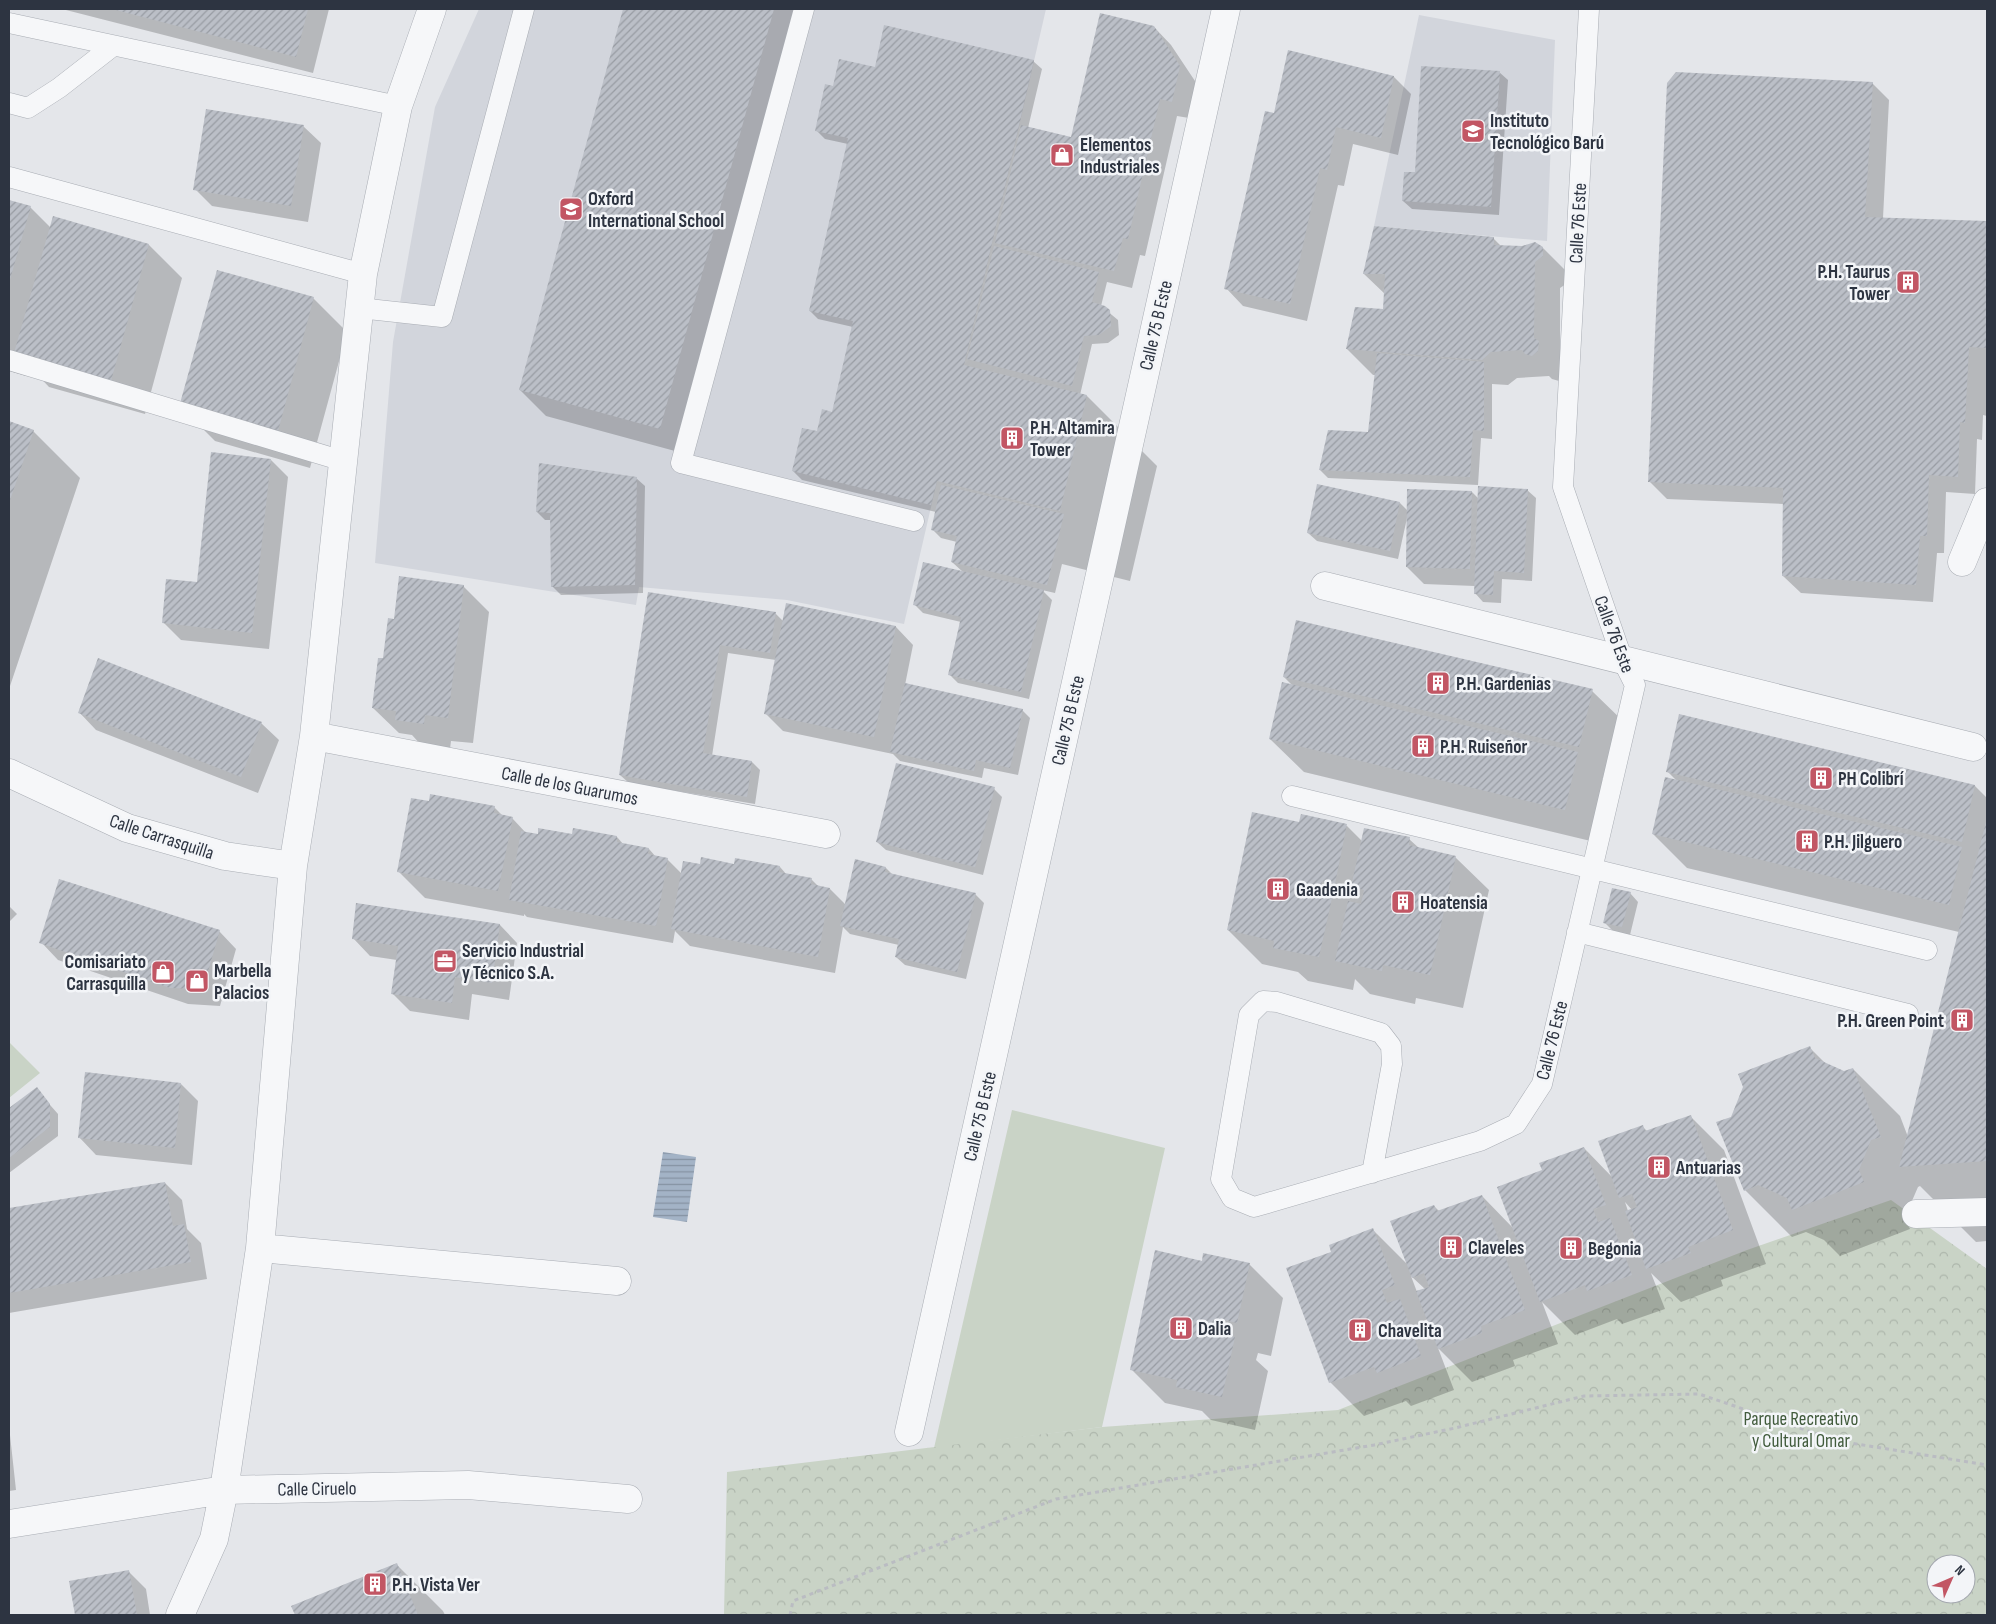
<svg xmlns="http://www.w3.org/2000/svg" width="1996" height="1624" viewBox="0 0 1996 1624" font-family="'Sofia Sans Condensed',sans-serif">
<defs>
<pattern id="park-crowns" width="20" height="18" patternUnits="userSpaceOnUse" patternTransform="scale(1.25)"><rect width="20" height="18" fill="#c9d3c6"/><path d="M2 6a3 3 0 1 1 6 0M12 15a3 3 0 1 1 6 0" fill="none" stroke="#adb6ab"/></pattern>
<pattern id="water-rules" width="6" height="5" patternUnits="userSpaceOnUse" patternTransform="scale(1.25)"><rect width="6" height="5" fill="#a3b3c6"/><path d="M0 2.5h6" fill="none" stroke="#8592a2"/></pattern>
<pattern id="building-hatch" width="6" height="6" patternUnits="userSpaceOnUse" patternTransform="scale(1.25)"><rect width="6" height="6" fill="#bbbfc7"/><path d="M-1 1l2-2M0 6l6-6M5 7l2-2" fill="none" stroke="#989ca3"/></pattern>
</defs>
<rect width="100%" height="100%" fill="#e4e6ea"/>
<path fill="#d2d5dc" d="M 479,9 L 1046,9 L 904,624 L 787,600 L 639,587 L 636,605 L 375,563 L 393,342 L 435,107 Z
M 1419,15 L 1555,40 L 1547,241 L 1374,226 Z"/>
<path fill="#c9d3c6" d="M 9,1042 L 40,1073 L 9,1098 Z
M 1012,1110 L 1165,1148 L 1102,1427 L 934,1448 Z"/>
<path fill="url(#park-crowns)" fill-rule="evenodd" d="M 1891,1200 L 1987,1269 L 1987,1615 L 724,1615 L 727,1472 L 1102,1427 L 1338,1410 L 1747,1250 ZM 1936,1564 L 1966,1564 L 1966,1594 L 1936,1594 Z"/>
<path fill="url(#water-rules)" d="M 663,1152 L 696,1157 L 687,1222 L 653,1217 Z"/>
<path fill="#0003" fill-rule="evenodd" d="M 62,9 L 329,9 L 313,73 Z
M 624,9 L 806,9 L 686,454 L 546,416 L 520,390 Z
M 1154,27 L 1171,45 L 1197,84 L 1189,118 L 1177,116 L 1145,256 L 1140,255 L 1132,288 L 1107,282 L 1101,306 L 1118,320 L 1119,335 L 1108,343 L 1092,344 L 1080,395 L 1087,396 L 1157,466 L 1130,581 L 1062,564 L 1055,593 L 1042,590 L 1052,600 L 1029,699 L 958,683 L 949,674 L 961,622 L 923,613 L 915,605 L 964,573 L 952,562 L 957,542 L 941,538 L 932,529 L 936,512 L 802,480 L 793,471 L 833,413 L 853,327 L 818,319 L 810,311 L 848,144 L 825,139 L 816,130 L 834,88 L 876,69 L 1033,61 L 1042,69 L 1028,128 L 1072,138 Z
M 1289,52 L 1394,77 L 1411,94 L 1398,155 L 1353,144 L 1344,186 L 1338,185 L 1307,321 L 1243,306 L 1226,288 L 1275,115 Z
M 1499,72 L 1508,80 L 1499,215 L 1412,209 L 1403,201 L 1416,174 Z
M 1872,83 L 1889,100 L 1883,218 L 1987,222 L 1987,416 L 1983,415 L 1982,440 L 1977,439 L 1975,494 L 1946,492 L 1944,553 L 1937,553 L 1933,602 L 1801,593 L 1783,576 L 1784,504 L 1667,499 L 1650,482 Z
M 303,126 L 321,143 L 308,222 L 212,206 L 195,189 Z
M 9,201 L 30,207 L 51,228 L 149,245 L 182,278 L 145,414 L 49,387 L 29,366 L 26,376 L 9,371 Z
M 1493,238 L 1502,247 L 1543,248 L 1569,274 L 1569,282 L 1560,288 L 1560,363 L 1565,368 L 1564,377 L 1559,381 L 1552,379 L 1549,376 L 1517,378 L 1508,385 L 1492,384 L 1492,439 L 1481,438 L 1478,485 L 1328,478 L 1320,470 L 1369,433 L 1376,375 L 1373,375 L 1347,349 L 1385,310 L 1386,295 L 1364,274 Z
M 313,298 L 347,332 L 310,468 L 215,441 L 181,407 Z
M 9,422 L 33,431 L 80,478 L 9,689 Z
M 271,460 L 288,477 L 269,649 L 181,640 L 163,622 L 198,584 Z
M 636,478 L 645,486 L 643,593 L 561,595 L 553,587 L 551,520 L 545,520 L 537,512 Z
M 1527,490 L 1536,498 L 1532,581 L 1502,579 L 1501,603 L 1483,602 L 1475,593 L 1475,586 L 1424,584 L 1407,567 L 1407,518 L 1398,559 L 1317,541 L 1308,533 L 1400,503 L 1408,511 L 1472,492 L 1479,499 Z
M 463,586 L 489,612 L 473,743 L 451,741 L 450,749 L 422,746 L 412,735 L 399,733 L 373,708 L 396,620 Z
M 649,593 L 775,613 L 784,622 L 787,605 L 896,627 L 913,645 L 905,685 L 1022,710 L 1030,718 L 1018,775 L 984,768 L 982,778 L 900,761 L 893,754 L 783,731 L 766,714 L 776,660 L 728,653 L 712,756 L 752,762 L 760,770 L 755,804 L 629,783 L 620,775 Z
M 1284,677 L 1592,691 L 1626,724 L 1612,780 L 1602,778 L 1611,787 L 1599,843 L 1304,772 L 1270,739 L 1293,686 Z
M 79,712 L 261,723 L 279,740 L 258,793 L 96,730 Z
M 1667,771 L 1975,786 L 1987,798 L 1987,1241 L 1976,1242 L 1920,1186 L 1918,1187 L 1905,1217 L 1910,1229 L 1840,1256 L 1824,1240 L 1806,1232 L 1792,1237 L 1745,1190 L 1732,1118 L 1744,1087 L 1809,1047 L 1828,1066 L 1844,1073 L 1853,1069 L 1900,1116 L 1908,1137 L 1959,932 L 1687,868 L 1653,834 L 1677,781 Z
M 994,789 L 1002,797 L 983,875 L 886,850 L 877,842 Z
M 430,803 L 494,807 L 504,817 L 512,818 L 527,834 L 539,836 L 617,837 L 624,845 L 649,849 L 656,857 L 667,859 L 682,874 L 701,865 L 780,867 L 787,875 L 811,879 L 819,887 L 830,889 L 846,905 L 886,868 L 893,875 L 975,894 L 984,903 L 966,979 L 905,965 L 896,957 L 899,945 L 850,934 L 843,927 L 835,973 L 690,946 L 675,931 L 673,943 L 527,917 L 524,914 L 524,916 L 425,898 L 399,872 Z
M 1300,823 L 1347,826 L 1362,841 L 1409,839 L 1420,849 L 1455,857 L 1489,890 L 1463,1008 L 1416,998 L 1415,1004 L 1370,994 L 1355,979 L 1353,990 L 1308,981 L 1298,972 L 1262,964 L 1228,930 Z
M 1630,893 L 1638,902 L 1630,935 L 1613,931 L 1605,923 Z
M 9,906 L 17,914 L 9,922 Z
M 500,925 L 517,943 L 509,1000 L 472,994 L 469,1020 L 410,1011 L 392,993 L 397,960 L 370,956 L 353,938 Z
M 219,931 L 236,949 L 220,1006 L 188,1004 L 58,960 L 41,942 Z
M 181,1084 L 198,1101 L 192,1165 L 96,1155 L 79,1137 Z
M 36,1089 L 58,1114 L 58,1136 L 9,1173 L 9,1110 Z
M 1690,1116 L 1724,1150 L 1766,1264 L 1721,1280 L 1723,1286 L 1681,1302 L 1651,1273 L 1665,1309 L 1622,1324 L 1617,1319 L 1575,1335 L 1542,1302 L 1558,1344 L 1513,1360 L 1515,1366 L 1472,1382 L 1438,1348 L 1454,1390 L 1411,1406 L 1406,1401 L 1364,1416 L 1330,1382 L 1332,1253 L 1373,1230 L 1408,1265 L 1434,1206 L 1440,1212 L 1482,1196 L 1514,1229 L 1544,1171 L 1584,1148 L 1613,1178 L 1642,1126 L 1648,1132 ZM 1625,1202 L 1632,1210 L 1628,1211 ZM 1636,1239 L 1640,1249 L 1632,1241 ZM 1411,1276 L 1425,1289 L 1417,1292 ZM 1428,1319 L 1434,1335 L 1421,1322 Z
M 165,1183 L 182,1200 L 187,1229 L 201,1243 L 207,1279 L 9,1313 L 9,1210 Z
M 1203,1262 L 1249,1264 L 1283,1298 L 1271,1356 L 1258,1353 L 1256,1360 L 1268,1371 L 1255,1430 L 1211,1420 L 1202,1411 L 1165,1403 L 1131,1369 Z
M 9,1426 L 16,1490 L 9,1491 Z
M 397,1565 L 443,1611 L 445,1615 L 297,1615 L 293,1606 Z
M 129,1572 L 146,1589 L 150,1615 L 76,1615 L 70,1582 Z"/>
<path fill="url(#building-hatch)" d="M 112,9 L 308,9 L 296,57 Z
M 623,9 L 774,9 L 660,429 L 519,390 Z
M 1100,13 L 1154,26 L 1180,66 L 1172,102 L 1160,99 L 1128,239 L 1123,238 L 1114,271 L 995,243 L 1021,125 L 1071,137 Z
M 884,25 L 1034,60 L 964,365 L 1087,395 L 1060,511 L 937,481 L 931,505 L 792,471 L 802,428 L 817,431 L 822,409 L 832,412 L 853,321 L 809,311 L 848,138 L 815,131 L 825,84 L 833,86 L 839,59 L 875,67 Z
M 1288,50 L 1394,76 L 1381,138 L 1336,127 L 1327,170 L 1320,168 L 1290,304 L 1224,289 L 1265,111 L 1274,113 Z
M 1421,66 L 1500,71 L 1491,207 L 1402,201 L 1404,172 L 1415,172 Z
M 1676,72 L 1873,82 L 1865,217 L 1987,221 L 1987,348 L 1969,347 L 1965,423 L 1960,422 L 1958,477 L 1929,475 L 1927,536 L 1920,536 L 1916,585 L 1782,576 L 1783,488 L 1648,482 L 1667,83 Z
M 206,109 L 304,125 L 291,206 L 193,190 Z
M 9,200 L 31,206 L 9,283 Z
M 53,216 L 149,244 L 111,381 L 14,353 Z
M 1374,226 L 1494,237 L 1494,245 L 1522,246 L 1535,242 L 1543,247 L 1543,256 L 1535,262 L 1534,338 L 1539,341 L 1538,351 L 1532,356 L 1525,354 L 1522,350 L 1491,352 L 1482,360 L 1346,349 L 1355,307 L 1383,309 L 1385,274 L 1363,274 Z
M 994,246 L 1099,272 L 1092,302 L 1105,306 L 1110,310 L 1111,326 L 1099,335 L 1084,336 L 1072,386 L 967,359 Z
M 217,270 L 314,297 L 277,435 L 179,407 Z
M 1377,353 L 1484,362 L 1484,431 L 1473,430 L 1470,477 L 1319,470 L 1328,430 L 1368,432 Z
M 9,421 L 34,430 L 9,503 Z
M 211,452 L 271,459 L 252,633 L 162,623 L 166,579 L 197,582 Z
M 539,463 L 637,477 L 635,585 L 551,587 L 550,513 L 536,512 Z
M 1317,484 L 1400,502 L 1390,551 L 1307,533 Z
M 941,485 L 1064,514 L 1047,585 L 951,562 L 957,536 L 931,530 Z
M 1478,486 L 1528,489 L 1524,573 L 1494,571 L 1493,595 L 1474,594 Z
M 1407,489 L 1472,491 L 1470,569 L 1406,567 Z
M 923,562 L 1044,590 L 1021,692 L 948,675 L 961,617 L 913,605 Z
M 399,576 L 464,585 L 448,718 L 425,715 L 424,724 L 395,720 L 396,711 L 372,708 L 378,658 L 383,658 L 388,618 L 394,619 Z
M 648,592 L 776,612 L 770,653 L 720,645 L 703,753 L 752,761 L 747,797 L 619,775 Z
M 786,603 L 896,626 L 874,737 L 764,714 Z
M 1296,620 L 1593,689 L 1579,747 L 1283,677 Z
M 98,658 L 262,722 L 241,777 L 78,713 Z
M 1282,682 L 1578,752 L 1565,810 L 1269,739 Z
M 905,683 L 1023,709 L 1010,768 L 976,760 L 974,771 L 890,752 Z
M 1679,714 L 1975,785 L 1962,842 L 1666,772 Z
M 896,763 L 995,787 L 975,867 L 876,842 Z
M 1665,777 L 1962,847 L 1949,905 L 1652,834 Z
M 430,794 L 495,806 L 494,813 L 513,817 L 498,891 L 397,872 L 411,798 L 429,801 Z
M 1252,812 L 1299,822 L 1301,814 L 1347,824 L 1335,884 L 1322,881 L 1319,895 L 1332,898 L 1319,957 L 1273,948 L 1274,941 L 1227,930 Z
M 1987,818 L 1987,1161 L 1899,1167 Z
M 538,828 L 572,834 L 573,828 L 617,836 L 617,842 L 649,848 L 648,854 L 668,858 L 656,926 L 509,900 L 521,831 L 538,834 Z
M 1364,828 L 1410,837 L 1409,845 L 1456,856 L 1430,975 L 1383,965 L 1382,971 L 1335,961 L 1348,901 L 1361,904 L 1364,890 L 1351,887 Z
M 701,857 L 734,864 L 735,858 L 780,866 L 779,872 L 812,878 L 811,884 L 830,888 L 818,957 L 671,929 L 683,861 L 700,864 Z
M 855,859 L 886,867 L 885,872 L 976,893 L 957,972 L 895,957 L 899,939 L 840,926 Z
M 59,879 L 220,930 L 203,989 L 170,988 L 39,943 Z
M 1612,888 L 1631,892 L 1622,927 L 1603,923 Z
M 356,903 L 500,924 L 492,983 L 455,977 L 452,1003 L 391,994 L 398,946 L 352,939 Z
M 1810,1046 L 1815,1058 L 1844,1071 L 1853,1068 L 1881,1137 L 1871,1140 L 1859,1170 L 1864,1182 L 1792,1210 L 1787,1198 L 1758,1185 L 1744,1191 L 1716,1122 L 1731,1117 L 1743,1087 L 1738,1074 Z
M 85,1072 L 181,1083 L 175,1148 L 78,1138 Z
M 37,1087 L 50,1104 L 50,1127 L 9,1158 L 9,1108 Z
M 1691,1115 L 1733,1230 L 1688,1247 L 1691,1253 L 1646,1269 L 1625,1211 L 1637,1207 L 1632,1194 L 1619,1198 L 1598,1141 L 1643,1125 L 1645,1131 Z
M 1584,1147 L 1606,1205 L 1593,1209 L 1598,1222 L 1610,1218 L 1632,1275 L 1587,1291 L 1585,1285 L 1540,1302 L 1497,1187 L 1542,1170 L 1539,1163 Z
M 165,1182 L 173,1226 L 184,1224 L 191,1262 L 9,1293 L 9,1208 Z
M 1482,1195 L 1525,1310 L 1481,1326 L 1482,1333 L 1438,1349 L 1416,1291 L 1429,1287 L 1424,1273 L 1412,1278 L 1390,1221 L 1434,1205 L 1437,1211 Z
M 1373,1228 L 1395,1285 L 1382,1290 L 1387,1303 L 1400,1299 L 1421,1356 L 1377,1373 L 1374,1367 L 1329,1383 L 1286,1268 L 1331,1252 L 1329,1245 Z
M 1155,1250 L 1202,1261 L 1203,1253 L 1250,1263 L 1237,1323 L 1224,1320 L 1222,1334 L 1235,1337 L 1222,1397 L 1176,1387 L 1177,1380 L 1130,1370 Z
M 397,1563 L 418,1615 L 295,1615 L 291,1606 Z
M 129,1570 L 137,1615 L 75,1615 L 69,1581 Z"/>
<g fill="none" stroke-linecap="round" stroke-linejoin="round">
<g stroke="#a9adb4" stroke-width="21">
<path id="service" d="M 804,9 L 681,463 L 914,521
M 9,23 L 398,106
M 9,103 L 28,108 L 59,88 L 113,46
M 9,177 L 363,274
M 359,308 L 442,317 L 524,9
M 9,360 L 343,461
M 1292,796 L 1927,950
M 1577,932 L 1908,1014
M 1372,1173 L 1392,1064 L 1391,1046 L 1381,1033 L 1277,1002 L 1263,1001 L 1249,1015 L 1221,1179 L 1232,1198 L 1254,1207 L 1480,1141 L 1516,1124 L 1542,1084 L 1635,685 L 1623,661 L 1563,487 L 1589,9"/>
</g>
<g stroke="#a9adb4" stroke-width="29">
<path id="minor" d="M 1962,562 L 1987,502
M 1325,586 L 1973,747
M 314,736 L 826,834
M 9,773 L 127,828 L 225,856 L 293,866
M 1916,1214 L 1987,1212
M 260,1248 L 617,1281
M 909,1432 L 1226,9
M 9,1524 L 224,1490 L 468,1485 L 628,1499
M 180,1615 L 214,1539 L 224,1490 L 260,1248 L 293,866 L 314,736 L 363,274 L 398,106 L 432,9"/>
</g>
<path stroke="#babcc2" stroke-width="3" stroke-dasharray="4 4" stroke-linecap="butt" d="M 790,1615 L 793,1601 L 1056,1499 L 1374,1445 L 1455,1428 L 1584,1396 L 1699,1394 L 1838,1441 L 1987,1465"/>
<use href="#service" stroke="#f6f7f9" stroke-width="20"/>
<use href="#minor" stroke="#f6f7f9" stroke-width="28"/>
</g>
<defs>
<g id="school-square" transform="scale(1.25)"><rect x="-9" y="-9" width="18" height="18" rx="4" fill="#c25664" stroke="#f3f5f8"/><path d="M0-5L7-2L0 1L-7-2ZM-4 1L0 2.5L4 1V4Q0 6-4 4Z" fill="#fff"/></g>
<g id="shop-square" transform="scale(1.25)"><rect x="-9" y="-9" width="18" height="18" rx="4" fill="#c25664" stroke="#f3f5f8"/><path d="M-5-2.5h2.3a2.7 3.5 0 0 1 5.4 0H5L5.5 6h-11ZM-1.5-2.5h3a1.5 2.3 0 0 0-3 0Z" fill="#fff"/></g>
<g id="university-square" transform="scale(1.25)"><rect x="-9" y="-9" width="18" height="18" rx="4" fill="#c25664" stroke="#f3f5f8"/><path d="M0-5L7-2L0 1L-7-2ZM-4 1L0 2.5L4 1V4Q0 6-4 4Z" fill="#fff"/></g>
<g id="building-square" transform="scale(1.25)"><rect x="-9" y="-9" width="18" height="18" rx="4" fill="#c25664" stroke="#f3f5f8"/><path d="M-4-6H4V6H1V3H-1V6H-4ZM-2.5-4.3h1.7v1.8h-1.7ZM.8-4.3h1.7v1.8H.8ZM-2.5-1h1.7V.8h-1.7ZM.8-1h1.7V.8H.8Z" fill="#fff"/></g>
<g id="office-square" transform="scale(1.25)"><rect x="-9" y="-9" width="18" height="18" rx="4" fill="#c25664" stroke="#f3f5f8"/><path d="M-6-3h4V-5.5h4V-3h4V5H-6ZM-1-4.5V-3h2v-1.5ZM-6 0V1H6V0Z" fill="#fff"/></g>
</defs>
<g fill-rule="evenodd">
<use href="#school-square" x="1473" y="131"/>
<use href="#shop-square" x="1062" y="155"/>
<use href="#university-square" x="571" y="209"/>
<use href="#building-square" x="1908" y="282"/>
<use href="#building-square" x="1012" y="438"/>
<use href="#building-square" x="1438" y="683"/>
<use href="#building-square" x="1423" y="746"/>
<use href="#building-square" x="1821" y="778"/>
<use href="#building-square" x="1807" y="841"/>
<use href="#building-square" x="1278" y="889"/>
<use href="#building-square" x="1403" y="902"/>
<use href="#office-square" x="445" y="961"/>
<use href="#shop-square" x="163" y="972"/>
<use href="#shop-square" x="197" y="981"/>
<use href="#building-square" x="1962" y="1020"/>
<use href="#building-square" x="1659" y="1167"/>
<use href="#building-square" x="1451" y="1247"/>
<use href="#building-square" x="1571" y="1248"/>
<use href="#building-square" x="1181" y="1328"/>
<use href="#building-square" x="1360" y="1330"/>
<use href="#building-square" x="375" y="1584"/>
</g>
<g text-anchor="middle" stroke-width="5" stroke-linejoin="round" paint-order="stroke">
<g font-size="19" font-weight="bold" fill="#2d3441" stroke="#f3f5f8" text-anchor="start">
<text x="1490" y="127">Instituto<tspan x="1490" dy="22">Tecnológico Barú</tspan></text>
<text x="1080" y="151">Elementos<tspan x="1080" dy="22">Industriales</tspan></text>
<text x="588" y="205">Oxford<tspan x="588" dy="22">International School</tspan></text>
<text x="1890" y="278" text-anchor="end">P.H. Taurus<tspan x="1890" dy="22">Tower</tspan></text>
<text x="1030" y="434">P.H. Altamira<tspan x="1030" dy="22">Tower</tspan></text>
<text x="1456" y="690">P.H. Gardenias</text>
<text x="1440" y="753">P.H. Ruiseñor</text>
<text x="1838" y="785">PH Colibrí</text>
<text x="1824" y="848">P.H. Jilguero</text>
<text x="1296" y="896">Gaadenia</text>
<text x="1420" y="909">Hoatensia</text>
<text x="462" y="957">Servicio Industrial<tspan x="462" dy="22">y Técnico S.A.</tspan></text>
<text x="146" y="968" text-anchor="end">Comisariato<tspan x="146" dy="22">Carrasquilla</tspan></text>
<text x="214" y="977">Marbella<tspan x="214" dy="22">Palacios</tspan></text>
<text x="1944" y="1027" text-anchor="end">P.H. Green Point</text>
<text x="1676" y="1174">Antuarias</text>
<text x="1468" y="1254">Claveles</text>
<text x="1588" y="1255">Begonia</text>
<text x="1198" y="1335">Dalia</text>
<text x="1378" y="1337">Chavelita</text>
<text x="392" y="1591">P.H. Vista Ver</text>
</g>
<g font-size="19" fill="#2d3441" stroke="#f3f5f8">
<text transform="translate(1577 223) rotate(-87)" y="7">Calle 76 Este</text>
<text transform="translate(1155 325) rotate(-77)" y="7">Calle 75 B Este</text>
<text transform="translate(1615 634) rotate(69)" y="7">Calle 76 Este</text>
<text transform="translate(1067 720) rotate(-77)" y="7">Calle 75 B Este</text>
<text transform="translate(570 785) rotate(11)" y="7">Calle de los Guarumos</text>
<text transform="translate(162 836) rotate(18)" y="7">Calle Carrasquilla</text>
<text transform="translate(1551 1040) rotate(-76)" y="7">Calle 76 Este</text>
<text transform="translate(979 1116) rotate(-77)" y="7">Calle 75 B Este</text>
<text transform="translate(317 1488) rotate(-1)" y="7">Calle Ciruelo</text>
</g>
<g font-size="19" fill="#415b3c" stroke="#f3f5f8">
<text x="1801" y="1425">Parque Recreativo<tspan x="1801" dy="22">y Cultural Omar</tspan></text>
</g>
</g>
<rect width="1996" height="1624" fill="none" stroke="#2d3441" stroke-width="20"/>
<g transform="translate(1951 1579) rotate(45)"><circle r="24" fill="#f3f5f8" stroke="#a4a8af"/>
<path d="M0-4L9 19L0 12L-9 19Z" fill="#c25664"/>
<text y="-8" font-size="14" font-weight="bold" text-anchor="middle" fill="#2d3441">N</text>
</g>
</svg>
